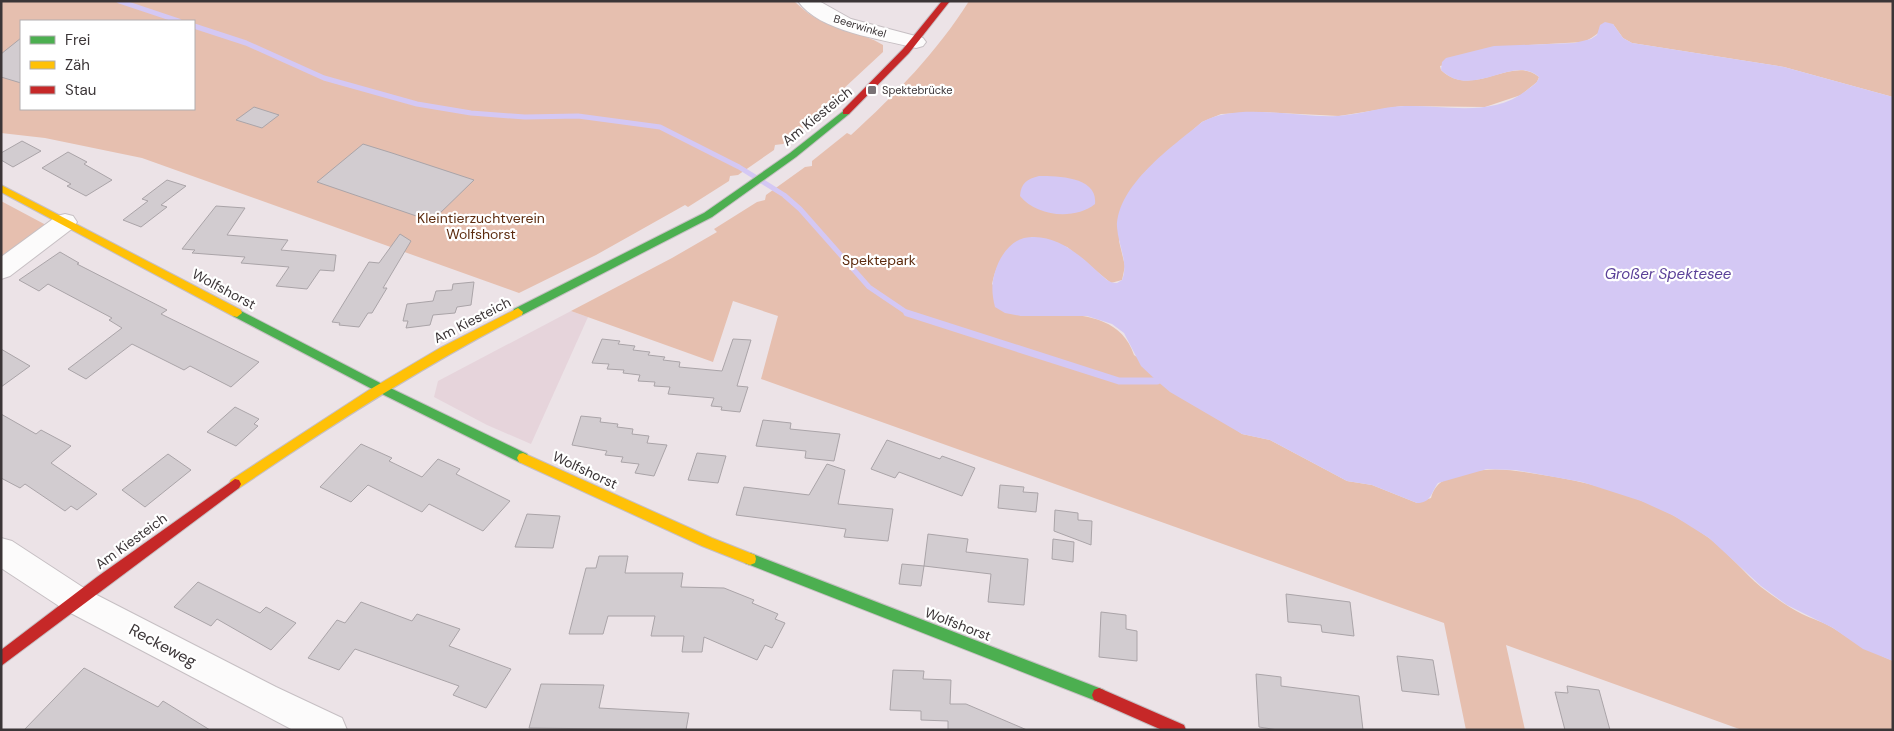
<svg xmlns="http://www.w3.org/2000/svg" width="1894" height="731" viewBox="0 0 1894 731" font-family="'DM Sans',sans-serif">
<rect width="100%" height="100%" fill="#ece3e7"/>
<path fill="#e6d4db" d="M 571,311 L 588,317 L 531,444 L 487,425 L 434,397 L 438,381 Z"/>
<path fill="#e6bfaf" fill-rule="evenodd" d="M 1,1 L 795,2 C 801,7 807,13 814,17 C 835,30 862,32 883,45 L 883,52 L 813,117 L 815,118 L 783,144 L 775,145 L 774,150 L 738,175 L 730,176 L 729,181 L 688,207 L 685,205 L 596,255 L 519,293 L 142,158 L 45,138 L 1,133 ZM 21,21 L 194,21 L 194,109 L 21,109 Z
M 969,1 L 1893,1 L 1893,97 L 1784,67 L 1632,43 L 1623,38 L 1613,24 C 1599,30 1596,37 1583,42 L 1529,45 L 1440,66 L 1441,70 C 1472,100 1513,54 1539,77 L 1537,82 L 1521,95 L 1485,107 L 1402,106 L 1339,116 L 1261,112 L 1221,114 L 1202,122 L 1146,171 L 1119,241 L 1125,266 L 1122,280 L 1111,283 L 1067,247 L 1032,237 C 1007,252 999,254 992,284 L 1021,316 C 1061,313 1119,308 1134,355 L 1242,434 L 1270,440 L 1347,481 L 1372,485 L 1417,503 L 1431,498 C 1436,479 1451,477 1468,473 C 1493,466 1518,471 1543,475 C 1602,484 1661,502 1709,538 C 1728,552 1743,572 1761,587 C 1774,597 1788,607 1802,614 C 1812,619 1824,622 1833,628 C 1855,642 1869,651 1893,661 L 1893,730 L 1742,730 L 1506,645 L 1525,730 L 1466,730 L 1444,623 L 761,379 L 778,316 L 733,301 L 713,362 L 571,311 L 672,258 L 717,232 L 714,229 L 757,202 L 765,200 L 766,195 L 805,167 L 812,166 L 812,161 L 847,133 L 851,135 C 895,95 937,52 969,1 Z
M 1,201 L 46,225 L 1,260 Z"/>
<path fill="#d4c8f4" d="M 1605,22 L 1613,24 L 1623,38 L 1632,43 L 1784,67 L 1893,97 L 1893,661 L 1863,649 L 1833,628 L 1787,605 L 1761,586 L 1709,538 L 1674,516 L 1641,501 L 1582,482 L 1515,470 L 1487,469 L 1438,483 C 1431,493 1431,503 1417,503 L 1372,485 L 1347,481 L 1270,440 L 1242,434 L 1170,392 L 1157,381 L 1141,366 L 1124,333 L 1112,324 L 1087,316 L 1021,316 L 1005,313 L 995,307 C 992,295 991,284 995,272 C 999,258 1009,242 1024,238 C 1053,232 1078,253 1098,272 C 1105,278 1108,283 1117,283 L 1122,280 C 1129,263 1118,245 1117,227 C 1117,185 1173,146 1202,122 C 1239,102 1296,118 1337,116 C 1360,115 1382,106 1405,106 C 1445,105 1493,118 1527,90 C 1532,86 1538,83 1539,77 C 1513,53 1473,101 1441,70 L 1442,62 L 1446,58 L 1494,46 L 1574,43 L 1591,39 L 1597,35 L 1600,25 Z
M 1039,176 C 1059,176 1098,177 1095,204 C 1075,220 1037,217 1020,196 C 1021,183 1027,179 1039,176 Z"/>
<g fill="none" stroke-linecap="round" stroke-linejoin="round">
<path stroke="#d4c8f4" stroke-width="5" d="M 119,1 L 179,21
M 194,26 L 246,43 L 324,78 L 417,104 L 471,113 L 525,117 L 578,116 L 660,127 L 739,167 L 784,195 L 800,209 L 869,287 L 909,314"/>
<path stroke="#d4c8f4" stroke-width="7" d="M 907,313 L 1119,381 L 1157,381"/>
</g>
<path fill="#d2ccd0" stroke="#aaa4a8" d="M 21,38 L 21,83 L 1,77 L 1,54 Z
M 254,107 L 279,115 L 262,128 L 236,120 Z
M 22,141 L 41,151 L 13,167 L 1,160 L 1,153 Z
M 363,144 L 392,153 L 474,180 L 435,218 L 430,216 L 428,220 L 317,182 Z
M 68,152 L 87,162 L 84,164 L 112,180 L 86,196 L 67,186 L 71,184 L 42,168 Z
M 167,180 L 186,186 L 161,205 L 167,207 L 141,227 L 123,220 L 148,201 L 142,199 Z
M 216,206 L 245,208 L 227,235 L 288,240 L 281,250 L 336,255 L 334,271 L 320,270 L 307,289 L 276,286 L 289,267 L 241,263 L 245,257 L 192,253 L 195,250 L 182,249 Z
M 400,234 L 411,241 L 383,288 L 387,288 L 372,313 L 368,313 L 359,327 L 339,325 L 340,323 L 332,322 L 369,262 L 379,263 Z
M 60,252 L 79,263 L 77,264 L 167,310 L 161,314 L 259,362 L 231,387 L 190,366 L 184,370 L 132,344 L 86,379 L 68,369 L 122,328 L 109,320 L 112,318 L 48,284 L 39,291 L 19,280 Z
M 474,282 L 471,305 L 457,307 L 455,313 L 433,315 L 430,325 L 406,328 L 408,321 L 403,321 L 407,304 L 433,301 L 436,291 L 452,290 L 453,284 Z
M 602,339 L 620,341 L 618,344 L 635,346 L 633,350 L 650,352 L 648,355 L 665,357 L 663,360 L 680,362 L 679,367 L 722,371 L 733,339 L 751,340 L 737,386 L 748,387 L 740,412 L 721,410 L 722,407 L 711,406 L 714,398 L 668,394 L 670,387 L 654,386 L 655,382 L 638,381 L 640,375 L 623,373 L 624,370 L 607,369 L 609,364 L 592,363 Z
M 1,349 L 30,366 L 1,387 Z
M 235,407 L 259,419 L 254,424 L 258,426 L 236,446 L 207,432 Z
M 1,414 L 36,434 L 41,430 L 71,446 L 51,463 L 97,494 L 77,510 L 71,506 L 65,511 L 25,484 L 20,488 L 1,478 Z
M 581,416 L 601,418 L 600,422 L 618,424 L 617,427 L 633,429 L 632,434 L 649,436 L 647,443 L 667,445 L 654,476 L 635,473 L 639,464 L 621,462 L 623,457 L 605,455 L 607,451 L 572,445 Z
M 763,420 L 791,423 L 790,429 L 840,434 L 834,461 L 805,458 L 806,451 L 756,446 Z
M 887,440 L 940,459 L 942,456 L 975,468 L 962,496 L 899,472 L 895,478 L 871,469 Z
M 361,444 L 392,458 L 389,461 L 422,477 L 438,459 L 460,469 L 456,474 L 510,501 L 483,531 L 429,504 L 422,512 L 368,485 L 351,502 L 320,487 Z
M 697,453 L 726,456 L 718,483 L 688,480 Z
M 168,454 L 191,470 L 145,507 L 122,490 Z
M 827,464 L 845,470 L 838,504 L 893,509 L 888,541 L 844,537 L 846,529 L 736,515 L 744,487 L 809,495 Z
M 1000,485 L 1024,487 L 1023,492 L 1038,493 L 1036,512 L 998,508 Z
M 1055,510 L 1078,513 L 1078,520 L 1092,521 L 1091,545 L 1054,531 Z
M 527,514 L 560,516 L 553,548 L 515,547 Z
M 928,534 L 968,539 L 966,552 L 1028,559 L 1024,605 L 988,602 L 991,574 L 924,566 L 921,586 L 899,584 L 902,564 L 924,566 Z
M 1053,539 L 1074,542 L 1073,562 L 1052,559 Z
M 599,556 L 628,556 L 625,573 L 683,573 L 681,587 L 724,588 L 754,600 L 752,603 L 778,614 L 775,619 L 785,623 L 772,648 L 765,645 L 757,660 L 704,637 L 702,652 L 682,652 L 684,636 L 651,636 L 655,616 L 608,616 L 603,634 L 569,634 L 586,568 L 596,568 Z
M 198,582 L 260,613 L 266,607 L 296,623 L 271,650 L 217,619 L 211,626 L 174,607 Z
M 1286,594 L 1350,602 L 1354,636 L 1322,632 L 1321,625 L 1288,622 Z
M 361,602 L 412,621 L 417,614 L 460,629 L 449,646 L 511,669 L 486,708 L 453,695 L 459,686 L 355,649 L 339,670 L 308,658 L 337,620 L 345,623 Z
M 1101,612 L 1126,615 L 1126,629 L 1137,631 L 1137,661 L 1099,657 Z
M 1397,656 L 1433,660 L 1439,695 L 1402,691 Z
M 84,668 L 158,707 L 163,701 L 210,730 L 24,730 Z
M 893,670 L 924,671 L 923,679 L 951,680 L 950,704 L 966,704 L 1027,730 L 948,730 L 948,721 L 921,720 L 921,711 L 890,710 Z
M 1256,674 L 1281,677 L 1281,686 L 1359,696 L 1363,730 L 1278,730 L 1259,727 Z
M 541,684 L 604,685 L 599,708 L 689,713 L 686,730 L 529,728 Z
M 1567,686 L 1599,690 L 1610,730 L 1565,730 L 1555,692 L 1568,693 Z"/>
<g fill="none" stroke-linecap="round" stroke-linejoin="round">
<g stroke="#c6bfc3" stroke-width="2">
<path id="street" d="M 798,1 L 819,1 L 851,19 L 923,38 L 926,42 L 923,46 L 916,48 C 882,39 819,32 798,1 Z
M 65,214 L 73,216 L 77,222 L 73,228 L 10,276 L 1,279 L 1,257 L 57,216 Z
M 1,538 L 12,541 L 87,590 L 276,687 L 342,718 L 347,730 L 293,730 L 65,610 L 1,568 Z"/>
</g>
<g stroke="#c6bfc3" stroke-width="2">
<path id="fast" d="M 846,109 L 849,110 L 849,114 L 796,157 L 712,217 L 522,315 L 514,315 L 513,312 L 514,309 L 704,213 L 790,153 Z
M 237,309 L 384,385 L 527,454 L 529,458 L 527,462 L 523,463 L 519,462 L 376,391 L 233,316 L 232,313 L 233,310 Z
M 750,553 L 1099,688 L 1104,690 L 1106,695 L 1104,700 L 1099,702 L 745,563 L 744,559 L 745,555 Z"/>
</g>
<g stroke="#c6bfc3" stroke-width="2">
<path id="slow" d="M 1,185 L 241,310 L 242,313 L 237,317 L 233,316 L 1,192 Z
M 518,308 L 523,312 L 522,315 C 423,366 331,425 239,488 L 235,489 L 231,488 L 229,484 L 231,480 L 369,390 L 440,348 Z
M 523,453 L 712,538 L 755,555 L 756,559 L 755,563 L 750,565 L 702,546 L 519,462 L 517,458 L 519,454 Z"/>
</g>
<g stroke="#c6bfc3" stroke-width="2">
<path id="jam" d="M 942,1 L 950,1 L 909,53 L 849,114 L 843,114 L 843,110 L 903,49 Z
M 235,479 L 239,480 L 241,484 L 239,488 L 1,666 L 1,650 L 97,577 Z
M 1099,688 L 1184,725 L 1186,730 L 1162,730 L 1094,700 L 1092,695 L 1094,690 Z"/>
</g>
<use href="#street" fill="#fcfbfb" fill-rule="evenodd"/>
<use href="#fast" fill="#4caf50" fill-rule="evenodd"/>
<use href="#slow" fill="#ffc107" fill-rule="evenodd"/>
<use href="#jam" fill="#c62828" fill-rule="evenodd"/>
</g>
<rect fill="#797275" stroke="#fff" stroke-width="2" x="867" y="85" width="10" height="10" rx="2.5"/>
<g text-anchor="middle" stroke-width="4.5" stroke-linejoin="round" paint-order="stroke">
<g font-size="11" fill="#3b3537" stroke="#fff">
<text transform="translate(860 26) rotate(17)" y="4">Beerwinkel</text>
</g>
<g font-size="11" fill="#3b3537" stroke="#fff" text-anchor="start">
<text x="882" y="94">Spektebrücke</text>
</g>
<g font-size="14" fill="#3b3537" stroke="#fff">
<text transform="translate(817 116) rotate(-39)" y="5">Am Kiesteich</text>
<text transform="translate(224 289) rotate(28)" y="5">Wolfshorst</text>
<text transform="translate(472 320) rotate(-27)" y="5">Am Kiesteich</text>
<text transform="translate(585 470) rotate(25)" y="5">Wolfshorst</text>
<text transform="translate(131 541) rotate(-36)" y="5">Am Kiesteich</text>
<text transform="translate(958 624) rotate(21)" y="5">Wolfshorst</text>
</g>
<g font-size="14" fill="#5d2c0f" stroke="#fff">
<text x="481" y="223">Kleintierzuchtverein<tspan x="481" dy="16">Wolfshorst</tspan></text>
<text x="879" y="265">Spektepark</text>
</g>
<g font-size="15" font-style="italic" fill="#5b4198" stroke="#fff">
<text x="1668" y="279">Großer Spektesee</text>
</g>
<g font-size="16" fill="#3b3537" stroke="#fff">
<text transform="translate(163 645) rotate(28)" y="6">Reckeweg</text>
</g>
</g>
<rect width="1894" height="731" fill="none" stroke="#3b3537" stroke-width="5"/>
<rect x="20" y="20" width="175" height="90" fill="#ffffff" stroke="#b1aeaf"/>
<rect x="30" y="36" width="25" height="8" fill="#4caf50" stroke="#b1aeaf"/>
<text x="65" y="45" font-size="15" fill="#3b3537">Frei</text>
<rect x="30" y="61" width="25" height="8" fill="#ffc107" stroke="#b1aeaf"/>
<text x="65" y="70" font-size="15" fill="#3b3537">Zäh</text>
<rect x="30" y="86" width="25" height="8" fill="#c62828" stroke="#b1aeaf"/>
<text x="65" y="95" font-size="15" fill="#3b3537">Stau</text>
</svg>
